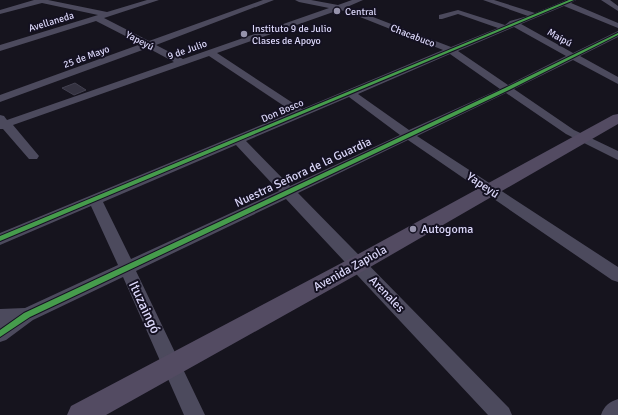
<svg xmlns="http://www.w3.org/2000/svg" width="618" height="415" viewBox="0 0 618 415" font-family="Signika,sans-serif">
<rect width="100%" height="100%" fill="#16141e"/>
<path fill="#343240" stroke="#434150" d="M 75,83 L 86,90 L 74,95 L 62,88 Z"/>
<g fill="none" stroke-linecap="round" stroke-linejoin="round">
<path fill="#4c4a5d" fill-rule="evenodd" d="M 34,0 L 48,0 L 107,12 L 147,0 L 159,0 L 104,18 L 149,41 L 263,0 L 274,0 L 156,45 L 183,59 L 329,8 L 299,2 L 295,0 L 311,0 L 338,5 L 352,0 L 363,0 L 347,7 L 451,47 L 498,28 L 458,14 L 442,19 L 439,19 L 439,15 L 458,10 L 505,25 L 510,21 L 528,16 L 483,0 L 494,0 L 535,13 L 566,0 L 576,0 L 571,3 L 618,23 L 618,28 L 564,6 L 521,24 L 573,53 L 618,31 L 618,37 L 580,56 L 618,77 L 618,84 L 573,60 L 514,89 L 574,130 L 618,151 L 618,160 L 566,134 L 506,93 L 417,136 L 618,267 L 618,282 L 612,280 L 408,140 L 298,193 L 509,408 L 512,415 L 488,415 L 286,199 L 136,271 L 205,415 L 184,415 L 123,277 L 33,320 L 6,340 L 0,342 L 0,309 L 25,308 L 118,265 L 91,206 L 0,245 L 0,233 L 293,112 L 209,56 L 13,125 L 39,156 L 37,159 L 29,159 L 3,129 L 0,129 L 0,115 L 4,116 L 7,120 L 174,62 L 148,48 L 0,102 L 0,95 L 141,44 L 96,21 L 0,51 L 0,45 L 98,15 L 42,3 L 0,14 L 0,10 ZM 339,10 L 345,11 L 443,50 L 302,109 L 217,53 ZM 514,27 L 566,56 L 508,85 L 458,51 ZM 450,54 L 500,89 L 409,130 L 358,94 ZM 349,97 L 400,135 L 290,186 L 246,141 ZM 236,145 L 279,191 L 131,259 L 103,202 Z
M 601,0 L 610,0 L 618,6 L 618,11 Z
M 618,399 L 618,415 L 601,415 C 604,406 609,402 618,399 Z"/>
<path fill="#534b62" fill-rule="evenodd" d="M 618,114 L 618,124 L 365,270 L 106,415 L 67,415 L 71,406 L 351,258 L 613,115 Z"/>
<g stroke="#141121" stroke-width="2">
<path id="cycleway" d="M 569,0 L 574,0 L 0,241 L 0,236 Z
M 618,33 L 618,35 L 509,90 L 30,317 L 0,337 L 0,330 L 24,313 L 505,88 Z"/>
</g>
<use href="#cycleway" fill="#469c4c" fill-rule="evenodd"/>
</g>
<g fill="#9693ac" stroke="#141121" stroke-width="1.5">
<circle cx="337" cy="11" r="4"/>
<circle cx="244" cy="34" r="4"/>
<circle cx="413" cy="229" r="4"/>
</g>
<g text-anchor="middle" stroke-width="4" stroke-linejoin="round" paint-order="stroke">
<g font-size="10" fill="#dbd7f9" stroke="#141121" text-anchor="start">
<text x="345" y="15">Central</text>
<text x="252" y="32">Instituto 9 de Julio<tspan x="252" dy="12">Clases de Apoyo</tspan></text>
</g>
<g font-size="10" fill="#dbd7f9" stroke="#141121">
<text transform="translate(51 21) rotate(-17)" y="4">Avellaneda</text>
<text transform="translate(413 35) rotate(21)" y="4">Chacabuco</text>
<text transform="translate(560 37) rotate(29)" y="4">Maipú</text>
<text transform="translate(140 40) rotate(27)" y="4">Yapeyú</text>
<text transform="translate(187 49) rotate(-19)" y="4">9 de Julio</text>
<text transform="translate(86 56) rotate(-20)" y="4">25 de Mayo</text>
<text transform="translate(282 110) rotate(-23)" y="4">Don Bosco</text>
</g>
<g font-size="12" fill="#dbd7f9" stroke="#141121">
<text transform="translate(303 172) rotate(-25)" y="4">Nuestra Señora de la Guardia</text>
<text transform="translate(483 185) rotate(34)" y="4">Yapeyú</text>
<text transform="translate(350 268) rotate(-29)" y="4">Avenida Zapiola</text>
<text transform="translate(387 294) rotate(46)" y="4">Arenales</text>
</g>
<g font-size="12" fill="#dbd7f9" stroke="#141121" text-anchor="start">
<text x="421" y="233">Autogoma</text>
</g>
<g font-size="14" fill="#dbd7f9" stroke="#141121">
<text transform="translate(145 307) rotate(65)" y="5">Ituzaingó</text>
</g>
</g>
</svg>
